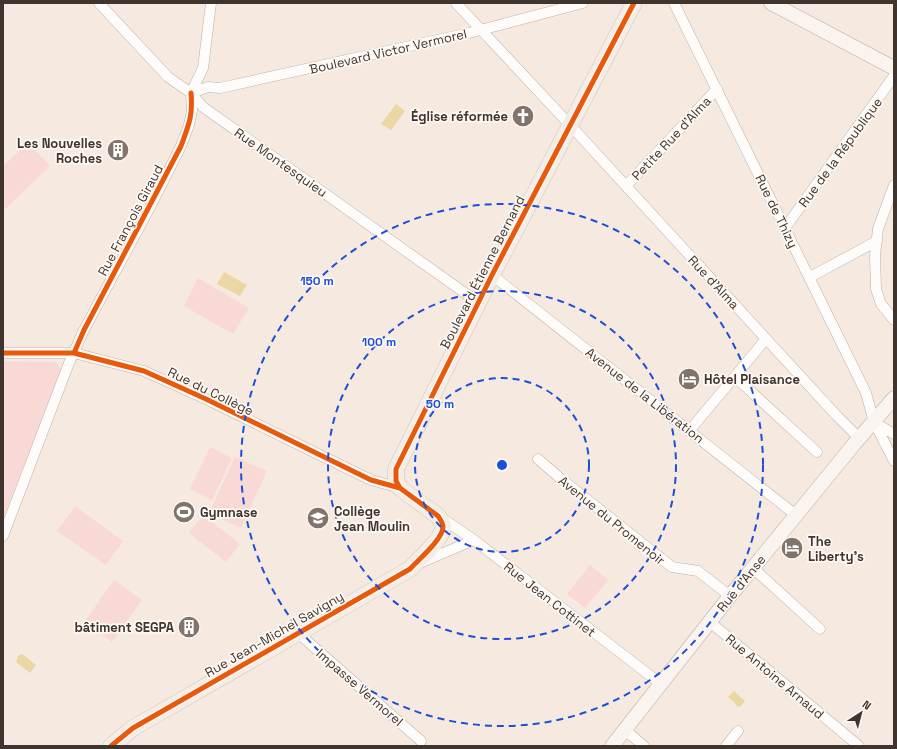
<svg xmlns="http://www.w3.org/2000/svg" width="897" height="749" viewBox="0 0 897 749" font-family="'Space Grotesk',sans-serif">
<rect width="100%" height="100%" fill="#f6e9e0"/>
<path fill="#f8d9d5" d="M 28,143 L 50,166 L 3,211 L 3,166 Z
M 198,278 L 249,308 L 233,334 L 184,306 Z
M 3,361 L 56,362 L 61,370 L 3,519 Z
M 210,447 L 232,458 L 212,500 L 190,489 Z
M 235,457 L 267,471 L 241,528 L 209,513 Z
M 75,506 L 123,541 L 106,565 L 57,531 Z
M 203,515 L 240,544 L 226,562 L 189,533 Z
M 590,565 L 608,580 L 585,608 L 567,594 Z
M 114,580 L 142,600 L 112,642 L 85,621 Z"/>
<path fill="#ebd7a4" d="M 396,104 L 405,111 L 391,130 L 381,124 Z
M 224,272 L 247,285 L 240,296 L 217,284 Z
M 22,654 L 36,665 L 30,673 L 16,662 L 18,656 Z
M 734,691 L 745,701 L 740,707 L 736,706 L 735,703 L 728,697 Z"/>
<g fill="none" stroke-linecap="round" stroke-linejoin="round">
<g stroke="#bcb1aa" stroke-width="11">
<path id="street" d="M 99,3 L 168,77 L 191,93 L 203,107 L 479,303
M 456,3 L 570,125 L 836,415 L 859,438
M 674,3 L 866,393 L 874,422 L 894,461
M 191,93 L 208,87 L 220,88 L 469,33 L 583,3
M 894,185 L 878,229 L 875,255 L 876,289 L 881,304 L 894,320
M 626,186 L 717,89
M 785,228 L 894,76
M 492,275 L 797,516
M 810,277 L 877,241
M 3,353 L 74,353 L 144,371 L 206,399 L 371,480 L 400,488
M 735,377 L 817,452
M 875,423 L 894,434
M 690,430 L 766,339
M 538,459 L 560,478 L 672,567 L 698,571 L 730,596
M 440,517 L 474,540 L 661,684
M 3,536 L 69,363 L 84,330 L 149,209 L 181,146 L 189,125 L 192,111 L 191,93 L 203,68 L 211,3
M 420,563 L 474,540
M 753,568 L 820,629
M 710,622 L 859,746
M 298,633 L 421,741
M 625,730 L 644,746
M 726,746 L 738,731"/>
</g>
<g stroke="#bcb1aa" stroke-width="15">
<path id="secondary" d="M 771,3 L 894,68
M 612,746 L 730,596 L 855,443 L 894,398"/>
</g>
<g stroke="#cec7c2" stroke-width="17">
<path id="primary" d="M 111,746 L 133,728 L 410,569 C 418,560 443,539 443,527 C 443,523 440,519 438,516 L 400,488 L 396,481 L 396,469 L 492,275 L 634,3"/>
</g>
<use href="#street" stroke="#fefcfa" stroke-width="10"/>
<use href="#secondary" stroke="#f9f4f0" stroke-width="14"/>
<use href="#primary" stroke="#f3ede6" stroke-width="16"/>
<g stroke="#fef8f4" stroke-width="8">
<path id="cycleway" d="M 3,353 L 74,353 L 144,371 L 206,399 L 371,480 L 400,488
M 74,353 L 84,330 L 181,146 C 189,124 193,116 191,93
M 111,746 L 133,728 L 410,569 C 418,560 443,539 443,527 C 443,523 440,519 438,516 L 400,488 L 396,481 L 396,469 L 492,275 L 634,3"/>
</g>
<use href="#cycleway" stroke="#e8590c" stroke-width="5"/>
</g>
<g fill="none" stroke="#1d4ed8" stroke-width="2" stroke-dasharray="7 5">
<circle cx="502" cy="465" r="87"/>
<circle cx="502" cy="465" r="174"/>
<circle cx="502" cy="465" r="261"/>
</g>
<defs>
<g id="church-disc" transform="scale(1.15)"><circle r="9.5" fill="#80746c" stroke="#fef8f4"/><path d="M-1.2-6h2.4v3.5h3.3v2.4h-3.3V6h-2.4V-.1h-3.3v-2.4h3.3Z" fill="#fff"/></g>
<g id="building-disc" transform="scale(1.15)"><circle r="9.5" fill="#80746c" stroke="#fef8f4"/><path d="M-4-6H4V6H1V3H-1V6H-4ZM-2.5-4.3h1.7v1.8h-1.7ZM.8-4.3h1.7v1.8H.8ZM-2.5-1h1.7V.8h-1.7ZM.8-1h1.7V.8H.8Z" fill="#fff"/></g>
<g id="hotel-disc" transform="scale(1.15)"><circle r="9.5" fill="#80746c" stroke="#fef8f4"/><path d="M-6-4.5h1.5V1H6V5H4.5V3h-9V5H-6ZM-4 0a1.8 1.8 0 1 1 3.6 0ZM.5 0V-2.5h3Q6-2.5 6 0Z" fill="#fff"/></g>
<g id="stadium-disc" transform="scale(1.15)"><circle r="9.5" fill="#80746c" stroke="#fef8f4"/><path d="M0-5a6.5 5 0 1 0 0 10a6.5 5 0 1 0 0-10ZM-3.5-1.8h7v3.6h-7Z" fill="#fff"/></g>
<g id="school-disc" transform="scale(1.15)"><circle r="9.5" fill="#80746c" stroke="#fef8f4"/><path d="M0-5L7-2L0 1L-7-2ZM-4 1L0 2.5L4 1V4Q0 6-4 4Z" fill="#fff"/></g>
</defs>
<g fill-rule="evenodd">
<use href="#church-disc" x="523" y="116"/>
<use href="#building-disc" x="118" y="150"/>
<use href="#hotel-disc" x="689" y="379"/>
<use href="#stadium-disc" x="184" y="512"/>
<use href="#school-disc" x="318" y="518"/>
<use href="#hotel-disc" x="792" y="548"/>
<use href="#building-disc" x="189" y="627"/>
</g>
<g text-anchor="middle" stroke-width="3.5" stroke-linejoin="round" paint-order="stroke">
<g font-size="13" fill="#40352e" stroke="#fef8f4">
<text transform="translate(388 51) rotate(-13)" y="5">Boulevard Victor Vermorel</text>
<text transform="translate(671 138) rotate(-47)" y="5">Petite Rue d'Alma</text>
<text transform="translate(840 152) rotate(-54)" y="5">Rue de la République</text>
<text transform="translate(281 162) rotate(35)" y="5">Rue Montesquieu</text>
<text transform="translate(777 211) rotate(64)" y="5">Rue de Thizy</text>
<text transform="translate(130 220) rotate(-62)" y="5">Rue François Giraud</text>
<text transform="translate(482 272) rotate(-63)" y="5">Boulevard Étienne Bernand</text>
<text transform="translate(714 282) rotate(47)" y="5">Rue d'Alma</text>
<text transform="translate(211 391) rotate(26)" y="5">Rue du Collège</text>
<text transform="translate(645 395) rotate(38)" y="5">Avenue de la Libération</text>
<text transform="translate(612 520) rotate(39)" y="5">Avenue du Promenoir</text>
<text transform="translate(741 583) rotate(-51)" y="5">Rue d'Anse</text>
<text transform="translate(550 599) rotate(38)" y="5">Rue Jean Cottinet</text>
<text transform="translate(274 634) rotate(-30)" y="5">Rue Jean-Michel Savigny</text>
<text transform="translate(775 676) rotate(40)" y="5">Rue Antoine Arnaud</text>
<text transform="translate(360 687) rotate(41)" y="5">Impasse Vermorel</text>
</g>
<g font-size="13" font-weight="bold" fill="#40352e" stroke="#fef8f4" text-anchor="start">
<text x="508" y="121" text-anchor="end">Église réformée</text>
<text x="102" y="148" text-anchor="end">Les Nouvelles<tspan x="102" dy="15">Roches</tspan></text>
<text x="704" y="384">Hôtel Plaisance</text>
<text x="334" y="516">Collège<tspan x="334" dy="15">Jean Moulin</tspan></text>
<text x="200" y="517">Gymnase</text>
<text x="808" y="546">The<tspan x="808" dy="15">Liberty's</tspan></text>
<text x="174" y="632" text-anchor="end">bâtiment SEGPA</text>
</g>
</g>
<circle cx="502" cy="465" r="6" fill="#1d4ed8" stroke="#fef8f4" stroke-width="2"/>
<g font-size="12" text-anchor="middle" font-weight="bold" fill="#1d4ed8" stroke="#fef8f4" stroke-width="3.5" stroke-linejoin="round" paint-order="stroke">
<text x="317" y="285">150 m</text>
<text x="379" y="346">100 m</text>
<text x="440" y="408">50 m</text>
</g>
<rect width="897" height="749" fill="none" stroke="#40352e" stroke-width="8"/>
<g transform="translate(861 713) rotate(36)" stroke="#fef8f4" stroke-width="3" paint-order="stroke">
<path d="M0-3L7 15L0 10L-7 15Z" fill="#40352e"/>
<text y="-6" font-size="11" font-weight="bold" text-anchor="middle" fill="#40352e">N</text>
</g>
</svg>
